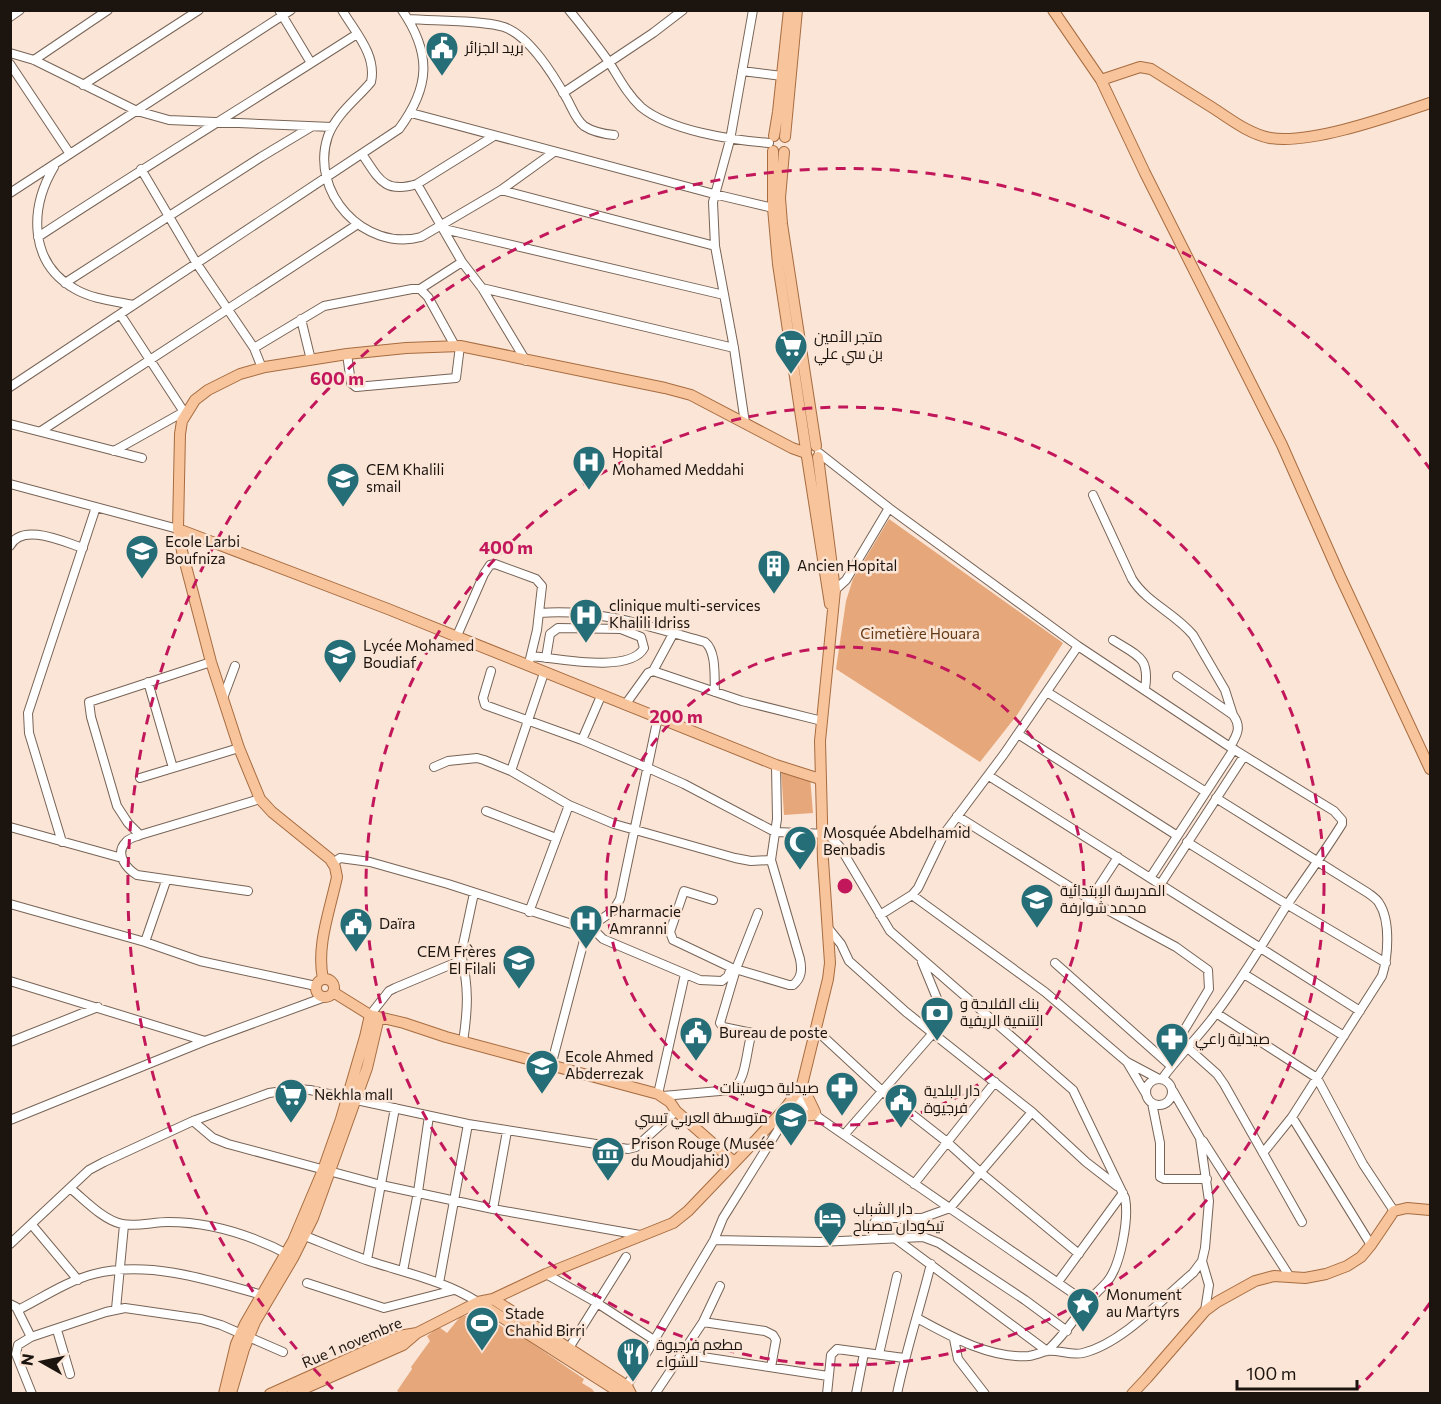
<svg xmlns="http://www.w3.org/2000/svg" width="1441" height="1404" viewBox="0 0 1441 1404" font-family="Commissioner,Cairo,sans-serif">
<rect width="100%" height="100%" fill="#fbe5d6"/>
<path fill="#e6a77a" d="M 889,519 L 1063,643 L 1017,715 L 980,762 L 836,669 L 846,601 L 853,579 Z
M 781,768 L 810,777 L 813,813 L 784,815 Z
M 468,1315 C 485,1316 496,1321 509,1332 L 511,1329 L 584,1379 L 582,1383 L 592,1389 L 595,1393 L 401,1394 L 397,1391 L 412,1369 L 411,1367 L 430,1341 L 427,1336 L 439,1327 L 447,1333 L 460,1317 Z"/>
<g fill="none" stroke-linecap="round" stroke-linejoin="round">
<g stroke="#776457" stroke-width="10">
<path id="minor" d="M 279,10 L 311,63
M 342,10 C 355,32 377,55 371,82 C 357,99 336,114 328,136 C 309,192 364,252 421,237 L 501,190 L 554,152
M 569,10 C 583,27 596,44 609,62 C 619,78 627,94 641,107 C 670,131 732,140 769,143
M 10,17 L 20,10
M 408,19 C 434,21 481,20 504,27 C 530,36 554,76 567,99 C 572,108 576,120 584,126 C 593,132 604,134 614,135
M 10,53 L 34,60 L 137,111 L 169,120 L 332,127
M 34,60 L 108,10
M 10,64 L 70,154
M 742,71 L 782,76
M 83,85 L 199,10
M 563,93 L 653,33 L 683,10
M 411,113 L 714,194 L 773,208
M 362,154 C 379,179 384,194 417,184 L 494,136
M 54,167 C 29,209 29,263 75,289 C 92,299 114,301 133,305
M 141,169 L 197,264 L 254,348 L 262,368
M 417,184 L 462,262 L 482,288 L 526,361
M 501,190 L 715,246
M 10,193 L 291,10
M 444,229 L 724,295
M 38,237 C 143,168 251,102 357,34
M 65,283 L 261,157 L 311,127
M 482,288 L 734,348
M 420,289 L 462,262
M 120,314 L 184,412
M 301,319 L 311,360
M 254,348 L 324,306 L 412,289 L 420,289 L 428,297 L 455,346
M 347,354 L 351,383 L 356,387 L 456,378 L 460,346
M 10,387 L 399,129 C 430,87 432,54 402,10
M 745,423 L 734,348 L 715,246 L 713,202 L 730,140 L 753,10
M 10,424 L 142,458
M 41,431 L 358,224
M 114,451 L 187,410
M 819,453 L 889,508 L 1078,646 L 1230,747 L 1334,811 L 1342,820 L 1342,824 C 1324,853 1304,880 1285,908 C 1263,943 1242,979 1217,1012 C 1200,1036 1179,1055 1162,1079
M 10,484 L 178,529
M 1093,495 L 1132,579 C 1147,603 1175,613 1193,635 L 1225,690 L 1233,715
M 10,546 C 22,522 64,542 83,548
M 830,591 L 835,590 L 846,580 L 889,508
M 540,613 C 596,608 651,627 705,642 C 717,652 714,678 715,692
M 456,638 L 484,574 L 490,565 L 495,564 L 536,579 L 542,586 L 537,630 L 530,659
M 1113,640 C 1138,656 1150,657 1145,689
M 531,656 C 556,658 630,674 644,648 L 641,637 L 621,629 L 558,628 L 550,634 L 546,658
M 491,671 L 483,698 L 485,705 L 582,740 L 648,768 L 684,784 L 775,832 L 828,834 L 840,847 L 890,931 L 1073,1090 L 1125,1198 C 1129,1218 1121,1265 1107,1282 C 1100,1290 1092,1296 1085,1305 C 1073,1322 1062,1337 1047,1351 L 896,1239
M 653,671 L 673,634
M 1177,676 L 1233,715 C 1242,727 1237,735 1230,747
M 148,682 L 173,768 L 239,748
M 1047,692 L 1206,792
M 223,698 L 235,666
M 625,705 L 648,673 L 653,671 L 742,701 L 822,721
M 1018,734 L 1176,835
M 582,740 L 601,696
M 434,767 L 448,761 L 477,758 L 484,760 L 511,771 L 569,805 L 614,824 L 735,858 L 751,861 L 771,860
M 511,771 L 544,673
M 989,776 L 1360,1011
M 140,778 L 173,768
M 1216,798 L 1368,893 C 1372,896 1377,899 1379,903 C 1391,921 1388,957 1382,976 L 1292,1117 L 1263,1153
M 486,811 L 556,838
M 957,816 L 1102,907 L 1176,947 L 1208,970 L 1209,989 L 1180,1037 L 1176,1058
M 10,827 L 122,858
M 140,835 L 128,823 L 117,806 L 91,717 L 89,702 L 211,662
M 62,842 L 29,733 L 28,713 L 96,507
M 1187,842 L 1288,905 L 1386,963
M 333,863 L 340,858 L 370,862 L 448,884 L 587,929 L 613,911 L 620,899 L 658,717
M 1150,878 L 1234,749
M 1160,885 L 1244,756
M 248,891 L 137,875 C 127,869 114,854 126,842 C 129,838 135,837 140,835 L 260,799
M 912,895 L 1045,992 L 1127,1062 L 1159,1079
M 713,900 L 684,891 L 670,932 L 673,940 L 732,968 L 789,985 L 793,985 C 802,978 802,969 800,959 L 771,860 L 777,819 L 776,765
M 1090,900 L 1118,857
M 10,904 L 145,942 L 200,961 L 316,986
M 529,912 L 569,805
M 880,915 L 912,895 L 918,888 L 944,834 L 1004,754 L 1078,646
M 591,927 L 603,939 L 700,980 L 722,981 L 728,976 L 731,968
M 828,928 L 841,944 L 849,961 L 906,1012 L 1032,1112 L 1086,1162 L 1117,1186
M 145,942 L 166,881
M 461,954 C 469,987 468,1009 463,1042
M 1055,963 L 1171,1066
M 1244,974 L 1344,1036
M 10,981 L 205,1041
M 1216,1013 L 1317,1078 L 1363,1164 L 1394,1211
M 370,1015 L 389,991 L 395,988 L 457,962 L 461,954 L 474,893
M 816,1030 L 882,1091 L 947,1142 L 980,1172 L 1079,1254
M 10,1042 L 98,1007
M 1189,1049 L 1217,1074 L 1224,1084 L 1302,1222
M 1127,1062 L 1146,1094
M 551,1066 L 587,929
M1146 1092a13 13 0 1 1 26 0a13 13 0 1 1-26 0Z
M 658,1094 L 685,974
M 663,1096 L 731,1090 C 747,1083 746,1048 752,1033 L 723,1027 L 720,1023 L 736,969 L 758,913
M 795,1097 L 815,1112 L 818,1117 L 1087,1303
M 1152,1103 L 1160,1143 L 1160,1177 L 1164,1179 L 1207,1179
M 787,1106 L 810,1114
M 1292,1117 L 1371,1245
M 10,1120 L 205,1041 L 325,997
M 193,1121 L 213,1138 L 228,1144 L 381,1185 L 493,1209 L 640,1235
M 844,1135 L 934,1032 L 943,1013 L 922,962
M 1203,1141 L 1290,1277
M 914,1184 L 995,1082
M 70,1188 C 85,1200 103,1220 122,1224 C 137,1227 153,1222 168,1222 C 213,1222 252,1235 291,1256
M 493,1209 L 507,1131
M 32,1225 L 78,1280
M 300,1234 C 323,1243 346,1253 369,1261 C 406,1273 445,1281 478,1302
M 874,1238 L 873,1225 L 877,1218 L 922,1218 L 950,1208 L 1032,1112
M 714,1240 L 820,1242 L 923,1237 L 939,1243 L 1025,1300 L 1067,1331
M 10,1244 L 89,1170 L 104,1162 L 193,1121 L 269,1093 L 297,1089 L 310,1090 L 468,1124 L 628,1149 L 636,1147 L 676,1111
M 367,1260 L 395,1108
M 1202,1261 L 1209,1285 L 1205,1311
M 403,1271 L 418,1192 L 429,1116
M 546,1274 L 597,1303 L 654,1340
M 1058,1282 L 1123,1193
M 307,1283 L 384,1308 L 454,1290
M 439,1283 L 468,1124
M 10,1304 L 16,1307 L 31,1337 L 18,1345 L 16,1354 L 32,1394
M 116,1309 L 124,1225
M 18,1310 C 42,1298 67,1281 94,1274 C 148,1260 210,1280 262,1295
M 917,1318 C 950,1336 990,1359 1029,1356 C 1035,1355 1040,1353 1046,1351 C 1058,1349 1070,1356 1083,1353 C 1123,1343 1162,1299 1193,1273 L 1202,1261 L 1205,1248 L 1209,1201 L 1200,1138 L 1173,1091
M 703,1322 L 765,1331 L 773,1335 L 776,1340 L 771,1367
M 57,1330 L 70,1374
M 31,1337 L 106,1312 L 125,1308 L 201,1319 L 221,1325 L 283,1352
M 954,1339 L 958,1359 L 985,1394
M 569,1348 L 626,1257
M 683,1354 L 828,1376
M 879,1354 L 897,1276
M 625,1389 L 714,1240 L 723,1218 L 778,1130 L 780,1114
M 655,1394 L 703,1322 L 720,1286
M 827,1394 L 831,1355 L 837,1349 L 904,1358
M 856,1394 L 864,1353
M 897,1394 C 906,1350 920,1308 931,1264"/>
</g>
<g stroke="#a76c40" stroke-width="12">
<path id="major" d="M 1053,10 L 1101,80 L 1145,173 L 1282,445 L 1340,576 L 1430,769
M 1101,80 L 1140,67 L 1151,69 C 1172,82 1192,95 1213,108 C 1230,119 1249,134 1270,138 C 1310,145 1391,116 1430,103
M 774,136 L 778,112 L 789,10
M 785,137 L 797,10
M 773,151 L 773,208 L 778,264 L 806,450
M 784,152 L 780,198 L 782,224 L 816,446
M 807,457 L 830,604
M 178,529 L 388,609 L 776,765 L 820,779
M 323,979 C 316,946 330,910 337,877 L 335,867 L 330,859 L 272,812 L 260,799 L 239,748 L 211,662 L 182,551 L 178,529 L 180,434 L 182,421 L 195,400 L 208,390 L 240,374 L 265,367 L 347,354 L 406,348 L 460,346 L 665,388 L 691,395 L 792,448 L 806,453
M316 988a9 9 0 1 1 18 0a9 9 0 1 1-18 0Z
M 333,992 L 370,1015 L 404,1023 L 446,1037 L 658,1094 L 670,1102 L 676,1111 L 734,1162
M 802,1085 L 815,1112
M 781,1113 L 795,1116 L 813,1115
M 493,1299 L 627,1386 L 631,1394
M 478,1302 L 622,1394
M 231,1393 L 244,1349 L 255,1322 L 293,1258 L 313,1218 L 367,1068 L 379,1017
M 224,1394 L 236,1344 L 245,1324 L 293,1241 L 323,1170 L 341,1119 L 365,1037 L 370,1015
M 270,1394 L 399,1336 L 417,1333 L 478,1302 L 493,1299 L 546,1274 L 673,1223 L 688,1211 L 755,1141 L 787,1106 L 802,1085 L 828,979 L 830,963 L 823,860 L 820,741 L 835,590 L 818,457
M 292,1394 L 403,1345 L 417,1333
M 1132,1394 L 1147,1378 L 1205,1311 L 1217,1302 L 1255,1281 L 1274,1276 L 1305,1278 L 1326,1274 L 1347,1266 L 1361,1257 L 1371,1245 L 1394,1211 L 1407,1208 L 1430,1210"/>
</g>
<use href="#minor" stroke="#fff" stroke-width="8"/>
<use href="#major" stroke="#f8c49c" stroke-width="10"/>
</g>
<g fill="none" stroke="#c2185b" stroke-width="3" stroke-dasharray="10 8">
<circle cx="845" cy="886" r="239"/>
<circle cx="845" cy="886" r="479"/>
<path d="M1430 1303A718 718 0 0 1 1357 1389M333 1389A718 718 0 1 1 1430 469"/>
</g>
<defs>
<g id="civic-pin" transform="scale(1.725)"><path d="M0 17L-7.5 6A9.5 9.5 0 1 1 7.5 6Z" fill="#256e78" stroke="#fbe5d6"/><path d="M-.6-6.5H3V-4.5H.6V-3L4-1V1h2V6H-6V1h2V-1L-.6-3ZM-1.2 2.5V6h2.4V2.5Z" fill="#fff"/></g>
<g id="supermarket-pin" transform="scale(1.725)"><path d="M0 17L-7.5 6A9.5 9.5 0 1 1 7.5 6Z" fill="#256e78" stroke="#fbe5d6"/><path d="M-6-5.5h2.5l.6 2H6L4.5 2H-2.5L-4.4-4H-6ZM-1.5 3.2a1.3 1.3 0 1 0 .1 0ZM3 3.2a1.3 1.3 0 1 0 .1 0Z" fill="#fff"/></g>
<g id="hospital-pin" transform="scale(1.725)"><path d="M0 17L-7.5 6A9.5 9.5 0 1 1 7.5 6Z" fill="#256e78" stroke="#fbe5d6"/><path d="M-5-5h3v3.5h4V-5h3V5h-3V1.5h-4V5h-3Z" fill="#fff"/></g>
<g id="school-pin" transform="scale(1.725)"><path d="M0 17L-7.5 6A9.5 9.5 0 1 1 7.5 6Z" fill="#256e78" stroke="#fbe5d6"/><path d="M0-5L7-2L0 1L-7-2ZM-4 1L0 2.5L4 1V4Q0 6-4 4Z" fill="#fff"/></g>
<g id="building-pin" transform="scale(1.725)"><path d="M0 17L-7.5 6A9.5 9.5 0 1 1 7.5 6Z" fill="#256e78" stroke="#fbe5d6"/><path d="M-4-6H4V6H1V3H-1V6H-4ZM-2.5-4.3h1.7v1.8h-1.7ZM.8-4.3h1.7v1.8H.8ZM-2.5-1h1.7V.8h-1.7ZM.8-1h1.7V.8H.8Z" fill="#fff"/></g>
<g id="mosque-pin" transform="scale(1.725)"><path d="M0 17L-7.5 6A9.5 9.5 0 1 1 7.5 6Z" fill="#256e78" stroke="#fbe5d6"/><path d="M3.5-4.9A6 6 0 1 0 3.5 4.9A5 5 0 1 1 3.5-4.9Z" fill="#fff"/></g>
<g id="bank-pin" transform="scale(1.725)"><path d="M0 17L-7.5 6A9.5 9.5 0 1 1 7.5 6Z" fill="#256e78" stroke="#fbe5d6"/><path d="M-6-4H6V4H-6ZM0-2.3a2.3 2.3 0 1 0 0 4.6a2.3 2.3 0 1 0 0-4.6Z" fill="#fff"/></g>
<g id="pharmacy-pin" transform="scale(1.725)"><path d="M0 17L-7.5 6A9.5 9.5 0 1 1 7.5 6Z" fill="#256e78" stroke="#fbe5d6"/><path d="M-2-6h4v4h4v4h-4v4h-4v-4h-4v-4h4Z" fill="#fff"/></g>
<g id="museum-pin" transform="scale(1.725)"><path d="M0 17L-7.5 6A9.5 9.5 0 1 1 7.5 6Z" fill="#256e78" stroke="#fbe5d6"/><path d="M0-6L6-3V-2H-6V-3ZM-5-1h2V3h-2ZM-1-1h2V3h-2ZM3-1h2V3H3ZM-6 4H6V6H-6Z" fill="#fff"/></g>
<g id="hotel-pin" transform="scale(1.725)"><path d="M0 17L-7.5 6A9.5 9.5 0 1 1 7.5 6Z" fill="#256e78" stroke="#fbe5d6"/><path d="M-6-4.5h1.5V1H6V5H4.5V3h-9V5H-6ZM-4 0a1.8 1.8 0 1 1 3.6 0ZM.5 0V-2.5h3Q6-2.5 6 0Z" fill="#fff"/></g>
<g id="sight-pin" transform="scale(1.725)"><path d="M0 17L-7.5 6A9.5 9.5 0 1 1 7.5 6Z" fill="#256e78" stroke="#fbe5d6"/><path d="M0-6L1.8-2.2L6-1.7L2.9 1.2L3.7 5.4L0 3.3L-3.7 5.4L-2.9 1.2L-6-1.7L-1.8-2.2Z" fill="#fff"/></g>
<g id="stadium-pin" transform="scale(1.725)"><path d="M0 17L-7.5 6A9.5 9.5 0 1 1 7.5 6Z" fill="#256e78" stroke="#fbe5d6"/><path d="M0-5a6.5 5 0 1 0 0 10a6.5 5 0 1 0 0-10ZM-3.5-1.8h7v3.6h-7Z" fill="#fff"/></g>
<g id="restaurant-pin" transform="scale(1.725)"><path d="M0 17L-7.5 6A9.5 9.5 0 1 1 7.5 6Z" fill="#256e78" stroke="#fbe5d6"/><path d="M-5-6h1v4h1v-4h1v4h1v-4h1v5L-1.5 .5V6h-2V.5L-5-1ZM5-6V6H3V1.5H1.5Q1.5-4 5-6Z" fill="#fff"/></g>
</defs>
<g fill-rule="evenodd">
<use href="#civic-pin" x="442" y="48"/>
<use href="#supermarket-pin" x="791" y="346"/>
<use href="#hospital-pin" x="589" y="462"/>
<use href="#school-pin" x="343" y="479"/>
<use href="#school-pin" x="142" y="551"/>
<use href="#building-pin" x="774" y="566"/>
<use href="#hospital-pin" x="586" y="615"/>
<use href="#school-pin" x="340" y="655"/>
<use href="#mosque-pin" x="800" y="842"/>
<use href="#school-pin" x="1037" y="900"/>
<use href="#hospital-pin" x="586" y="921"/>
<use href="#civic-pin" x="356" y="924"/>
<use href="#school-pin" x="519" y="961"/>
<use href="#bank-pin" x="937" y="1013"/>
<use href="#civic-pin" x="696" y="1033"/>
<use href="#pharmacy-pin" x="1172" y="1039"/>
<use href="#school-pin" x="542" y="1066"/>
<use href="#pharmacy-pin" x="842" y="1088"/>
<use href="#supermarket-pin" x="291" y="1095"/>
<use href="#civic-pin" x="901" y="1100"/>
<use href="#school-pin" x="791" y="1118"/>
<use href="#museum-pin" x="608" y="1153"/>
<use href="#hotel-pin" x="830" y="1218"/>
<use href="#sight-pin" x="1083" y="1304"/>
<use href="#stadium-pin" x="482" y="1323"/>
<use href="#restaurant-pin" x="633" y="1354"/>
</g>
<g text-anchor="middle" stroke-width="5" stroke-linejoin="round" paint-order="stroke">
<g font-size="15" fill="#1b140f" stroke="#fbe5d6" text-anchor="start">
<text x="465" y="53">بريد الجزائر</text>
<text x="814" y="342">متجر الأمين<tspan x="814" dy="17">بن سي علي</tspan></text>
<text x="612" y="458">Hopital<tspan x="612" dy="17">Mohamed Meddahi</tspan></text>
<text x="366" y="475">CEM Khalili<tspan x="366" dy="17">smail</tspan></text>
<text x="165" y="547">Ecole Larbi<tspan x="165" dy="17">Boufniza</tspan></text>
<text x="797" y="571">Ancien Hopital</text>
<text x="609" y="611">clinique multi-services<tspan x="609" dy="17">Khalili Idriss</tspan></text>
<text x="363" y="651">Lycée Mohamed<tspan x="363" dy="17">Boudiaf</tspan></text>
<text x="823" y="838">Mosquée Abdelhamid<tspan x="823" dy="17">Benbadis</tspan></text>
<text x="1060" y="896">المدرسة الإبتدائية<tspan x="1060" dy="17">محمد شوارفة</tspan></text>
<text x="609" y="917">Pharmacie<tspan x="609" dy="17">Amranni</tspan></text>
<text x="379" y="929">Daïra</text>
<text x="496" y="957" text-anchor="end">CEM Frères<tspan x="496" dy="17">El Filali</tspan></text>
<text x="960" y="1009">بنك الفلاحة و<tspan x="960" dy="17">التنمية الريفية</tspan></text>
<text x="719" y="1038">Bureau de poste</text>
<text x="1195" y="1044">صيدلية راعي</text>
<text x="565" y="1062">Ecole Ahmed<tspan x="565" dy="17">Abderrezak</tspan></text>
<text x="819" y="1093" text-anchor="end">صيدلية حوسينات</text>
<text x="924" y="1096">دار البلدية<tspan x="924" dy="17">فرجيوة</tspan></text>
<text x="314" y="1100">Nekhla mall</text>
<text x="768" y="1123" text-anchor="end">متوسطة العربي تبسي</text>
<text x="631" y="1149">Prison Rouge (Musée<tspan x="631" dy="17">du Moudjahid)</tspan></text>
<text x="853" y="1214">دار الشباب<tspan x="853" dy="17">تيكودان مصباح</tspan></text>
<text x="1106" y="1300">Monument<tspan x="1106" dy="17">au Martyrs</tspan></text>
<text x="505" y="1319">Stade<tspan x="505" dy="17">Chahid Birri</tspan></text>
<text x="656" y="1350">مطعم فرجيوة<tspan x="656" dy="17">للشواء</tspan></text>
</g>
<g font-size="15" fill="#633916" stroke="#fbe5d6">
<text x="920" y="639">Cimetière Houara</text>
</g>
<g font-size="15" fill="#1b140f" stroke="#fbe5d6">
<text transform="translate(352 1343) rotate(-23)" y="5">Rue 1 novembre</text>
</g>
</g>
<circle cx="845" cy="886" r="9" fill="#c2185b" stroke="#fbe5d6" stroke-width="3"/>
<g font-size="18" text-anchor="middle" font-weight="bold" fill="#c2185b" stroke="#fbe5d6" stroke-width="5" stroke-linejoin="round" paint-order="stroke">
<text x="337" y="385">600 m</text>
<text x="506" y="554">400 m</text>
<text x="676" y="723">200 m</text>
</g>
<rect width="1441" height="1404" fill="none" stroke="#1b140f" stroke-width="24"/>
<g transform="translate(42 1362) rotate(279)" stroke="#fbe5d6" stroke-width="4.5" paint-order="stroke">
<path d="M0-4.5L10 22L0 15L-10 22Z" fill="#1b140f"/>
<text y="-9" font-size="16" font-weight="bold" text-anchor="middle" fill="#1b140f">N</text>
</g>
<path d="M1237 1380v9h120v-9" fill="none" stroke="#1b140f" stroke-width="3"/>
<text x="1246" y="1380" font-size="18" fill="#1b140f" stroke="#fbe5d6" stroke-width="4.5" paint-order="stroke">100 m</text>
</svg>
